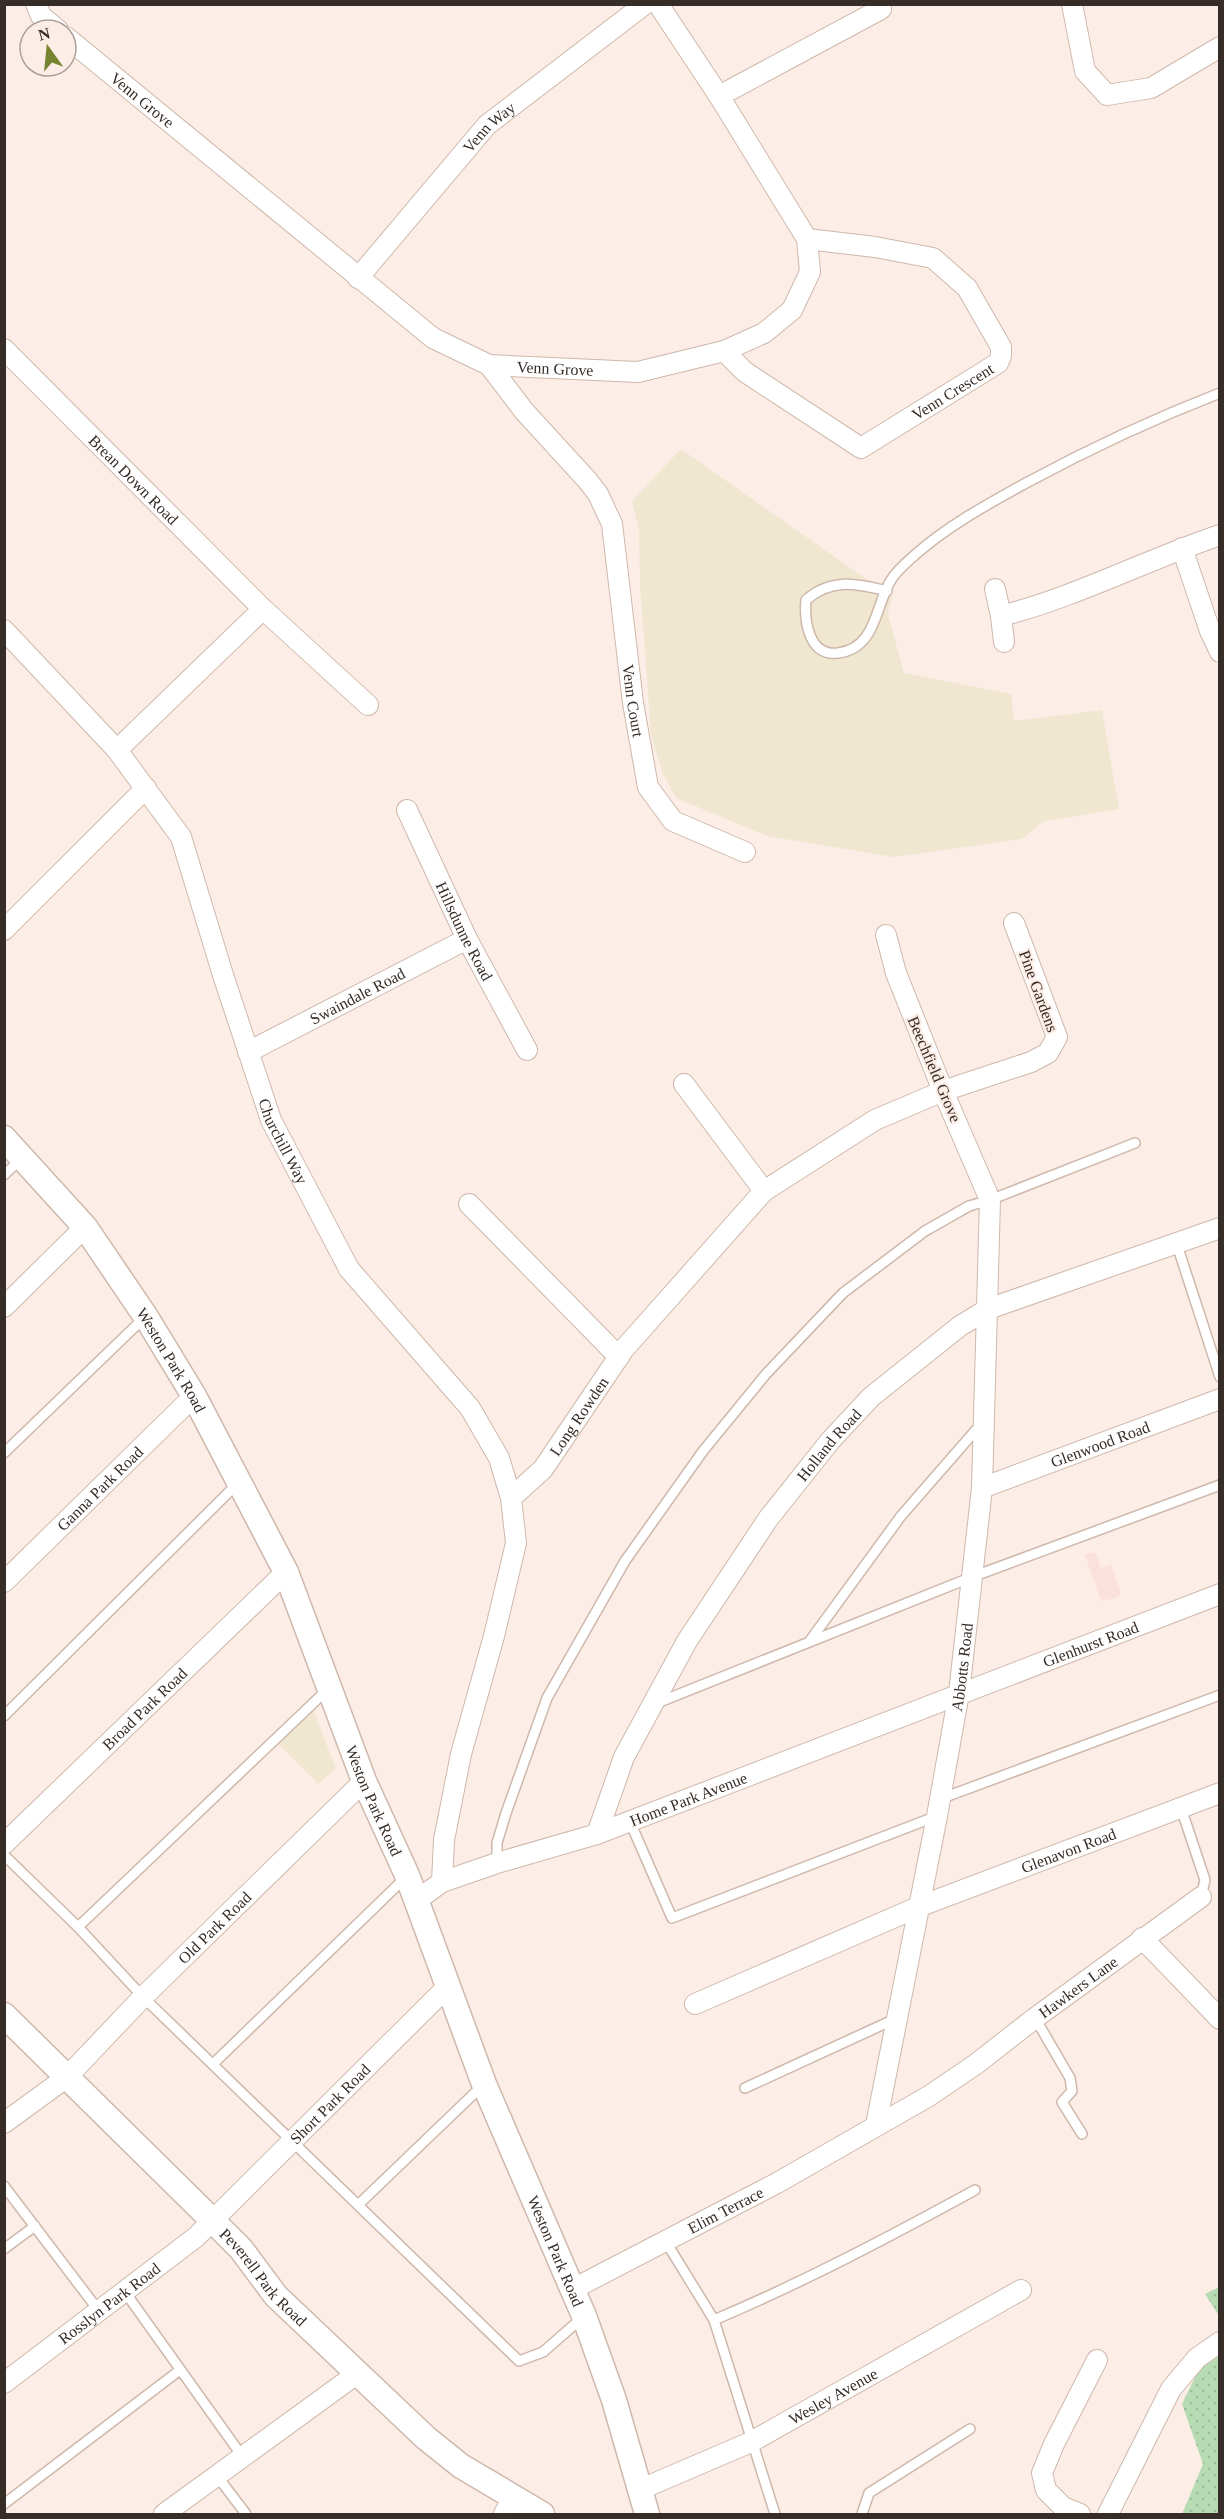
<svg xmlns="http://www.w3.org/2000/svg" width="1224" height="2519" viewBox="0 0 1224 2519" font-family="Georgia,serif">
<defs>
<pattern id="park-dots" width="8" height="8" patternUnits="userSpaceOnUse" patternTransform="scale(1.5)"><rect width="8" height="8" fill="#b7dcb4"/><path d="M2 2h.1M6 6h.1" fill="none" stroke="#9ebd9b" stroke-width="1.8" stroke-linecap="round"/></pattern>
</defs>
<rect width="100%" height="100%" fill="#fceee6"/>
<path fill="#fae1d9" d="M 1095,1552 L 1101,1568 L 1111,1564 L 1121,1594 L 1116,1598 L 1101,1601 L 1085,1555 Z"/>
<path fill="#f0e7d1" d="M 681,449 L 892,597 L 888,614 L 904,673 L 1011,694 L 1014,721 L 1102,710 L 1119,809 L 1042,822 L 1022,839 L 894,857 L 767,836 L 676,798 L 662,772 L 651,734 L 640,585 L 639,531 L 632,501 Z
M 312,1706 L 336,1769 L 318,1784 L 277,1743 Z"/>
<path fill="url(#park-dots)" d="M 1219,2287 L 1219,2316 L 1205,2294 Z
M 1219,2328 L 1219,2514 L 1182,2514 L 1203,2464 L 1182,2404 Z"/>
<g fill="none" stroke-linecap="round" stroke-linejoin="round">
<g stroke="#ceb8ab" stroke-width="12">
<path id="service" d="M 887,591 C 857,583 831,578 806,600 C 804,621 809,657 838,653 C 877,648 875,605 891,580 C 897,570 907,562 916,554 C 949,525 988,504 1026,483 C 1089,449 1153,419 1220,393
M 4,1175 L 22,1158
M 1177,1245 L 1220,1377
M 4,1453 L 144,1318
M 809,1642 L 901,1516 L 982,1423
M 657,1703 L 972,1577 L 1220,1485
M 4,1716 L 238,1483
M 940,1799 L 1220,1695
M 1181,1808 L 1205,1880 L 1201,1897
M 630,1822 L 672,1918 L 937,1816
M 4,1855 L 78,1927 L 143,1997 L 519,2361 L 543,2352 L 582,2318
M 497,1863 L 497,1843 L 506,1813 L 547,1698 L 625,1561 L 703,1451 L 766,1374 L 843,1293 L 925,1231 L 969,1206 L 990,1200 L 1135,1143
M 78,1927 L 328,1689
M 1035,2018 L 1070,2078 L 1072,2091 L 1062,2102 L 1082,2134
M 213,2064 L 406,1877
M 745,2088 L 895,2019
M 4,2186 L 99,2311
M 358,2205 L 482,2086
M 666,2242 L 714,2320 L 775,2514
M 4,2249 L 35,2226
M 125,2292 L 242,2456
M 714,2320 C 804,2282 889,2237 975,2190
M 217,2476 L 246,2514
M 4,2504 L 180,2370
M 862,2514 L 869,2493 L 970,2429"/>
</g>
<g stroke="#ceb8ab" stroke-width="22">
<g id="minor">
<path d="M 36,4 L 41,16 L 58,30"/>
<path d="M 1072,4 L 1085,71 L 1107,95 L 1151,88 L 1220,47"/>
<path id="s1" d="M 66,37 L 433,338 L 489,365 L 638,372 L 724,351 L 764,333 L 792,310 L 810,272 L 807,239 L 719,96 L 658,4"/>
<path d="M 719,96 L 881,9"/>
<path id="s2" d="M 358,278 L 487,125 L 645,4"/>
<path id="s3" d="M 4,349 L 263,609 L 368,705"/>
<path id="s4" d="M 724,351 L 745,372 L 861,448 L 998,363 L 1001,356 L 1001,347 L 967,288 L 933,258 L 875,247 L 807,239"/>
<path id="s5" d="M 489,365 L 524,411 L 588,481 L 598,494 L 612,524 L 633,703 L 648,787 L 673,821 L 745,852"/>
<path d="M 1182,548 L 1210,631 L 1220,652"/>
<path d="M 995,589 L 1001,616 C 1076,597 1146,560 1220,535"/>
<path d="M 1001,616 L 1004,642"/>
<path id="s6" d="M 4,630 L 117,750 L 181,837 L 223,975 L 271,1120 L 349,1269 L 470,1408 L 499,1458 L 511,1498"/>
<path d="M 117,750 L 263,609"/>
<path id="s7" d="M 407,810 L 467,939 L 527,1050"/>
<path d="M 4,930 L 146,788"/>
<path id="s8" d="M 248,1052 L 467,939"/>
<path d="M 684,1084 L 764,1191"/>
<path d="M 469,1204 L 619,1357"/>
<path d="M 4,1307 L 85,1227"/>
<path id="s9" d="M 982,1488 L 1220,1399"/>
<path id="s10" d="M 4,1582 L 194,1396"/>
<path id="s11" d="M 597,1834 L 624,1757 L 687,1641 L 768,1519 L 830,1441 L 871,1397 L 960,1326 L 988,1309 L 1220,1228"/>
<path id="s12" d="M 4,1844 L 286,1572"/>
<path id="s13" d="M 442,1882 L 444,1840 L 461,1754 L 494,1636 L 516,1543 L 511,1498 L 543,1469 L 624,1349 L 764,1191 L 875,1120 L 943,1091 L 1031,1062 L 1048,1053 L 1057,1037 L 1014,923"/>
<path id="s14" d="M 417,1900 L 442,1882 L 497,1863 L 597,1834 L 1220,1594"/>
<path d="M 1142,1938 L 1220,2019"/>
<path id="s15" d="M 695,2004 L 918,1907 L 1220,1793"/>
<path id="s16" d="M 4,2123 L 67,2077 L 143,1997 L 364,1781"/>
<path id="s17" d="M 876,2125 L 937,1816 L 959,1693 L 982,1488 L 990,1200 L 943,1091 L 896,973 L 886,935"/>
<path id="s18" d="M 571,2290 L 777,2183 L 929,2096 L 976,2064 L 1035,2018 L 1201,1897"/>
<path id="s19" d="M 4,2383 L 196,2237 L 448,1986"/>
<path id="s20" d="M 639,2490 L 751,2442 L 1021,2290"/>
<path d="M 164,2514 L 358,2373"/>
<path d="M 504,2514 L 512,2499"/>
<path d="M 1080,2514 L 1063,2507 L 1046,2490 L 1042,2473 L 1054,2444 L 1097,2360"/>
<path d="M 1108,2514 L 1171,2389 L 1197,2358 L 1220,2342"/>
</g>
</g>
<g stroke="#ceb8ab" stroke-width="27">
<g id="tertiary">
<path id="s21" d="M 4,1138 L 85,1227 L 146,1317 L 194,1396 L 286,1572 L 364,1781 L 407,1875 L 484,2084 L 584,2316 L 614,2400 L 647,2514"/>
<path id="s22" d="M 4,2015 L 213,2221 L 241,2249 L 276,2296 L 426,2438 L 461,2466 L 542,2514"/>
</g>
</g>
<use href="#service" stroke="#fff" stroke-width="9"/>
<use href="#minor" stroke="#fff" stroke-width="20"/>
<use href="#tertiary" stroke="#fff" stroke-width="24"/>
</g>
<g text-anchor="middle" stroke-width="4.5" stroke-linejoin="round" paint-order="stroke">
<g font-size="16" fill="#362d28" stroke="#fceee6">
<text dy="6" stroke="none"><textPath href="#s1" startOffset="99">Venn Grove</textPath></text>
<text dy="6" stroke="none"><textPath href="#s2" startOffset="200">Venn Way</textPath></text>
<text dy="6" stroke="none"><textPath href="#s1" startOffset="603">Venn Grove</textPath></text>
<text dy="6" stroke="none"><textPath href="#s4" startOffset="276">Venn Crescent</textPath></text>
<text dy="6" stroke="none"><textPath href="#s3" startOffset="184">Brean Down Road</textPath></text>
<text dy="6" stroke="none"><textPath href="#s5" startOffset="380">Venn Court</textPath></text>
<text dy="6" stroke="none"><textPath href="#s7" startOffset="134">Hillsdunne Road</textPath></text>
<text transform="translate(1039 991) rotate(70)" y="6">Pine Gardens</text>
<text dy="6" stroke="none"><textPath href="#s8" startOffset="123">Swaindale Road</textPath></text>
<text transform="translate(935 1069) rotate(67)" y="6">Beechfield Grove</text>
<text dy="6" stroke="none"><textPath href="#s6" startOffset="594">Churchill Way</textPath></text>
<text dy="6" stroke="none"><textPath href="#s21" startOffset="279">Weston Park Road</textPath></text>
<text dy="6" stroke="none"><textPath href="#s13" startOffset="500">Long Rowden</textPath></text>
<text dy="6" stroke="none"><textPath href="#s9" startOffset="126">Glenwood Road</textPath></text>
<text dy="6" stroke="none"><textPath href="#s11" startOffset="456">Holland Road</textPath></text>
<text dy="6" stroke="none"><textPath href="#s10" startOffset="134">Ganna Park Road</textPath></text>
<text dy="6" stroke="none"><textPath href="#s14" startOffset="722">Glenhurst Road</textPath></text>
<text dy="6" stroke="none"><textPath href="#s17" startOffset="466">Abbotts Road</textPath></text>
<text dy="6" stroke="none"><textPath href="#s12" startOffset="195">Broad Park Road</textPath></text>
<text dy="6" stroke="none"><textPath href="#s14" startOffset="291">Home Park Avenue</textPath></text>
<text dy="6" stroke="none"><textPath href="#s21" startOffset="765">Weston Park Road</textPath></text>
<text dy="6" stroke="none"><textPath href="#s15" startOffset="404">Glenavon Road</textPath></text>
<text dy="6" stroke="none"><textPath href="#s16" startOffset="288">Old Park Road</textPath></text>
<text dy="6" stroke="none"><textPath href="#s18" startOffset="592">Hawkers Lane</textPath></text>
<text dy="6" stroke="none"><textPath href="#s19" startOffset="430">Short Park Road</textPath></text>
<text dy="6" stroke="none"><textPath href="#s18" startOffset="174">Elim Terrace</textPath></text>
<text dy="6" stroke="none"><textPath href="#s21" startOffset="1251">Weston Park Road</textPath></text>
<text dy="6" stroke="none"><textPath href="#s22" startOffset="369">Peverell Park Road</textPath></text>
<text dy="6" stroke="none"><textPath href="#s19" startOffset="132">Rosslyn Park Road</textPath></text>
<text dy="6" stroke="none"><textPath href="#s20" startOffset="216">Wesley Avenue</textPath></text>
</g>
</g>
<rect width="1224" height="2519" fill="none" stroke="#362d28" stroke-width="12"/>
<g transform="translate(48 48) rotate(345)"><circle r="28" fill="#fceee6" stroke="#ada19a" stroke-width="1.5"/>
<path d="M0-4.5L10 22L0 15L-10 22Z" fill="#768330"/>
<text y="-9" font-size="16" font-weight="bold" text-anchor="middle" fill="#362d28">N</text>
</g>
</svg>
